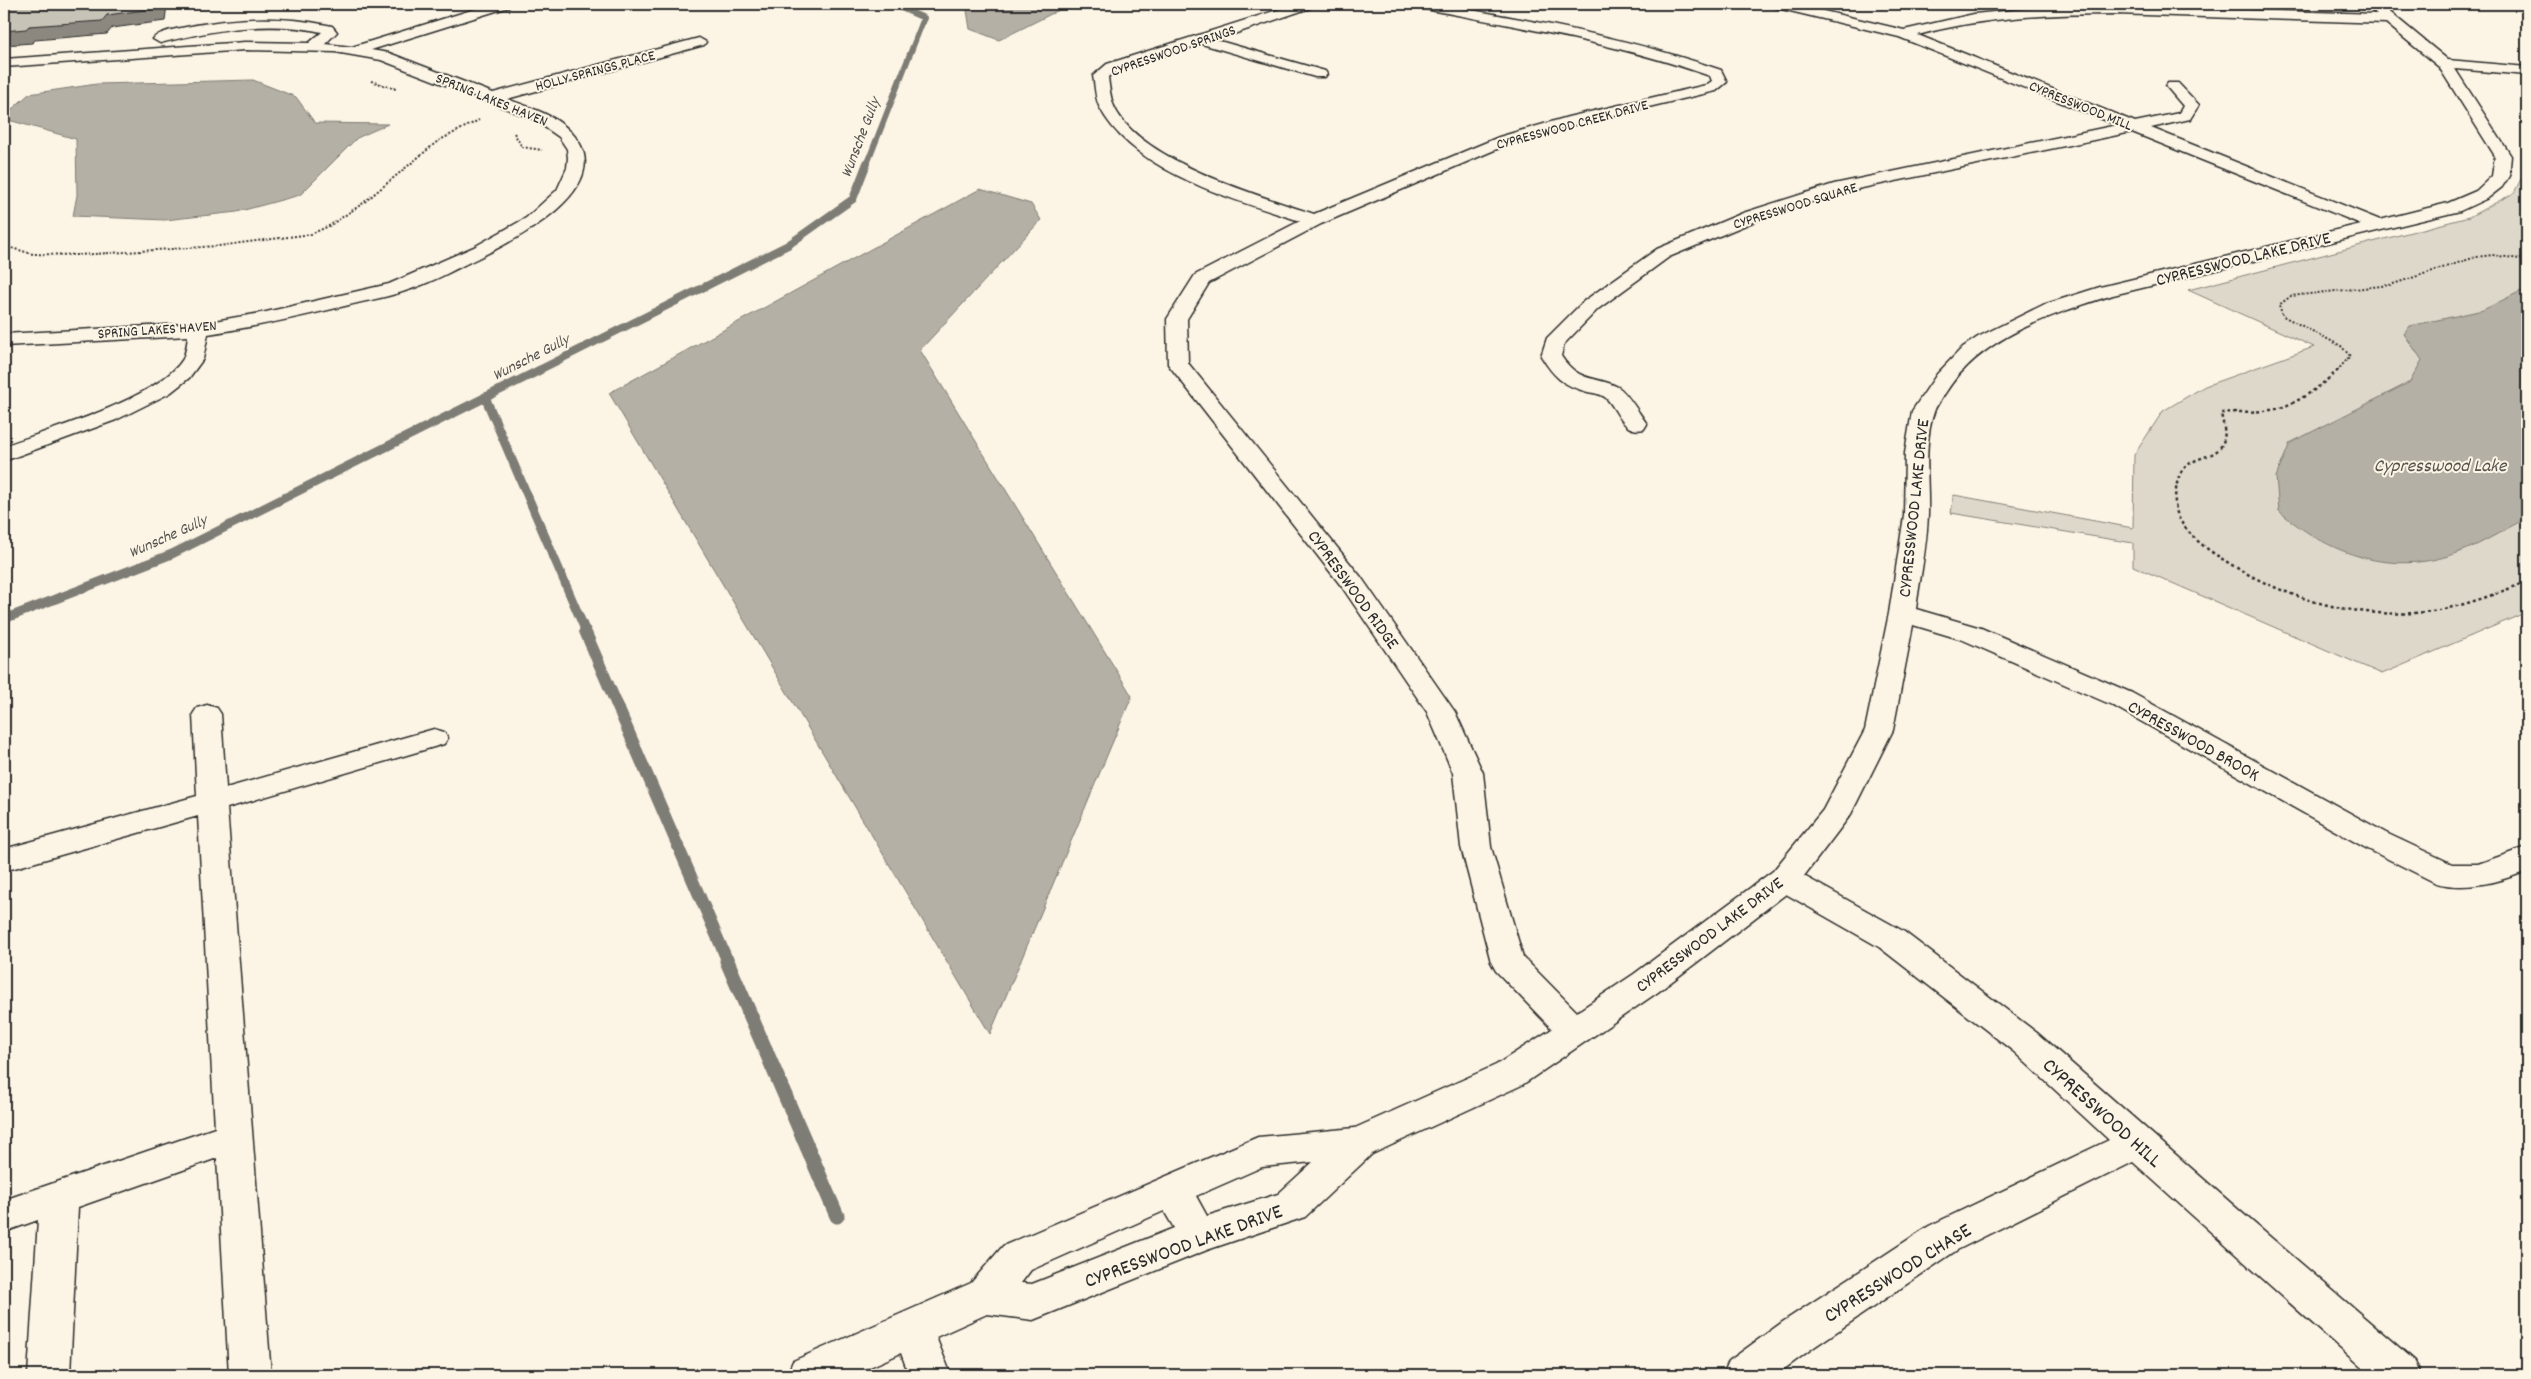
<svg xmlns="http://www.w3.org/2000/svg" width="2531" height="1379" viewBox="0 0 2531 1379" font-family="Dekko,sans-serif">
<rect width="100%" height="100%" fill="#fcf5e5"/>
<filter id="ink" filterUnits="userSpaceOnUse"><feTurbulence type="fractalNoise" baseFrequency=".02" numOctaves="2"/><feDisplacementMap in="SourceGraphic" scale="10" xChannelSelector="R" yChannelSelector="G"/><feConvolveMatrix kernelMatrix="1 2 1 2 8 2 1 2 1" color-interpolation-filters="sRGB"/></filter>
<g filter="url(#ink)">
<path fill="#ded8ca" stroke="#84827a" d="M 2527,167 L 2527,612 L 2382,674 L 2133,566 L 2133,543 L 1951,513 L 1954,495 L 2133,528 L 2134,455 L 2163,411 L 2205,386 L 2314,347 L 2188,290 L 2469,217 L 2514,193 Z"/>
<path fill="#b4b0a5" stroke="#7d7b74" d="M 966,4 L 1071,4 L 999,40 L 970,29 Z
M 253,80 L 296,97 L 315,123 L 388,124 L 357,138 L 300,195 L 237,212 L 165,220 L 73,216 L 77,195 L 76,139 L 5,119 L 12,109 L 29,94 L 97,84 Z
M 980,189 L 1031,204 L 1041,220 L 920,350 L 1132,696 L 990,1034 L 609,393 Z
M 2523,290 L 2527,291 L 2527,518 C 2503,530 2474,549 2448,556 C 2386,575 2326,552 2279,511 L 2276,477 L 2290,443 L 2410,382 L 2422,360 L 2404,334 L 2410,326 L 2483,310 Z"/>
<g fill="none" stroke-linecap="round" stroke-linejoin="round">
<path stroke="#7d7b74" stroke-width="6" d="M 867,164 L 924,18 L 892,4"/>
<path stroke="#7d7b74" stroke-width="8" d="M 537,371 L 788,245 L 853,199 L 867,163"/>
<path stroke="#7d7b74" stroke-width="9" d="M 485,397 L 586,632
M 4,619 L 172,554 L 540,370"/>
<path stroke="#7d7b74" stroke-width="12" d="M 585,631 L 728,962"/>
<path stroke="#7d7b74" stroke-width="15" d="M 727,961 L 837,1216"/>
<g stroke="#2b2b2b" stroke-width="3">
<path id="minor" d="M 491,4 L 511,4 L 509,7 L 371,50 L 389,53 L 493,93 L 699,38 L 706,42 L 704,45 L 507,99 C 529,107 553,114 570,131 C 626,187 508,244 470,262 C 450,272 430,283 408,290 C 389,297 369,300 349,305 C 303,316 256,327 208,334 L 203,359 L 189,378 L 170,393 L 116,420 L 4,461 L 4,446 C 48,430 158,399 183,359 C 186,352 187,344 188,336 L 4,346 L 4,334 L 203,323 L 266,312 L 389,284 L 474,247 L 526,218 L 557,190 L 567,168 L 568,158 L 567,149 L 559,137 L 533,119 L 381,60 L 335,52 L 245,50 L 4,67 L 4,59 L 245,42 L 309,43 L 322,32 C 267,20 213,30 160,43 L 153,39 C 158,32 173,30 181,28 C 229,18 279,15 327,25 L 332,26 L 337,32 L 325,44 L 352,47 Z
M 1296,4 L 1315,4 L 1313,7 L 1216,40 L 1325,71 L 1327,74 L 1325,77 L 1315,77 L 1202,44 L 1117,70 L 1108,77 C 1109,86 1110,95 1113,104 C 1134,159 1262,197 1314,214 L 1499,137 L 1568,117 L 1706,85 L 1712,81 L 1710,76 C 1616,43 1518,27 1420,8 L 1414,4 C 1448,4 1481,12 1515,18 C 1585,31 1654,47 1721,70 L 1727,82 L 1716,91 L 1577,124 L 1511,143 L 1321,224 L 1209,283 L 1187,319 L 1188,363 L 1361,577 L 1455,712 L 1483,773 L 1491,847 L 1523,957 L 1577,1012 L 1634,974 L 1773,871 L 1823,810 L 1865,730 L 1889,613 L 1904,516 L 1905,453 L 1912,411 L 1937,374 L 1963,347 L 1978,337 L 2043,305 L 2100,287 L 2361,224 L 2132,132 L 1838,193 L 1755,221 L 1669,257 L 1598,309 L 1564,344 L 1561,356 C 1579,383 1593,375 1618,387 C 1626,391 1641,416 1647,424 L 1644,429 C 1622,434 1619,411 1606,398 C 1602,394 1593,393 1588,392 C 1562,385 1554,377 1541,356 L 1547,338 L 1584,301 L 1657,249 L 1743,213 L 1834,184 L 2117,125 L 1899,37 L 1773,7 L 1772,4 L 1794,4 L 1904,30 L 1974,14 L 2044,7 L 2152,7 L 2377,14 L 2365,4 L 2380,4 L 2448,60 L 2527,67 L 2527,75 L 2455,69 L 2511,156 L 2509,176 L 2502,187 L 2488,198 L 2460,211 L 2113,295 C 2053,314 1981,336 1946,392 C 1942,398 1936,405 1934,412 C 1923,444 1929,481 1928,514 C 1927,546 1920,578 1916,609 L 1981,628 L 2132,693 L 2386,833 L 2452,864 L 2478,864 L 2527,847 L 2527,871 C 2498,882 2467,891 2436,883 L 2364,847 L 2112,705 L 1963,640 L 1913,625 L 1893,730 L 1851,814 L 1804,876 L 1903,931 L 2037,1033 L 2241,1212 L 2415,1361 L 2421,1375 L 2370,1375 L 2133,1162 L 1957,1250 L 1814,1347 L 1776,1375 L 1723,1375 L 1729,1361 L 1784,1321 L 1929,1226 L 2109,1140 L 2013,1051 L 1879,947 L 1786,894 L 1658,992 L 1522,1085 L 1372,1154 L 1305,1217 L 1207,1250 L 1033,1320 L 987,1314 L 936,1337 L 951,1375 L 909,1375 L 901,1353 L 852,1375 L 787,1375 L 793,1361 L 971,1283 L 1003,1246 L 1258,1137 L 1355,1128 L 1496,1065 L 1552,1029 L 1496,971 L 1491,962 L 1461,847 L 1453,773 L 1427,712 L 1342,587 L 1168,364 L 1167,319 L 1195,275 L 1300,221 C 1235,200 1132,172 1099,106 C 1095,97 1095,85 1093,76 L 1107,64 ZM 2116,14 L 2386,23 L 2439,67 L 2495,156 L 2492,176 L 2476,191 L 2448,203 L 2380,220 L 2151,128 L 2190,119 L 2199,105 L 2178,83 L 2168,83 L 2166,86 L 2183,106 L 2179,113 L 2135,122 L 1918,35 C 1983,17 2049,14 2116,14 ZM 1313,1162 L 1278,1194 L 1207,1216 L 1196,1196 L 1262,1167 ZM 1164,1211 L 1174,1228 L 1032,1284 L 1021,1283 L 1031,1270 Z
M 207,705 L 217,708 L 221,714 L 226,788 L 434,729 L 444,732 L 448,738 L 444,744 L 227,808 L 271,1375 L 229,1375 L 217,1158 L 78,1207 L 70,1375 L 28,1375 L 38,1220 L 4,1232 L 4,1200 L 215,1128 L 198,816 L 4,871 L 4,849 L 197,796 L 193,714 L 197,708 Z"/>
</g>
<path stroke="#2b2b2b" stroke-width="2" stroke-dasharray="2 2" stroke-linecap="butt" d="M 371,81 L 396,89
M 514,133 L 522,147 L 542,150
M 4,246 L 33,254 L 79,255 L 218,246 L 311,234 L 329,226 L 362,204 L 438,141 L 479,120
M 2337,371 L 2350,356 L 2341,346 L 2283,316 L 2279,305 L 2291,296 L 2390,285 L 2476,257 L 2492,255 L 2527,260"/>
<path stroke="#2b2b2b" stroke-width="2.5" stroke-dasharray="3 3" stroke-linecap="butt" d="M 2338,370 C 2321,386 2299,403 2276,409 C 2258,413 2239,411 2221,413 C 2222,420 2226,432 2224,439 C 2218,466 2180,448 2176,490 C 2175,496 2174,503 2176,509 C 2180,530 2206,549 2224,560 C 2287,601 2369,624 2444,609 C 2473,603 2500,592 2527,582"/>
<use href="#minor" fill="#fcf5e5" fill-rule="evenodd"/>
</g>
<path fill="#8c8880" stroke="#2b2b2b" d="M 161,4 L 167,4 L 165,21 L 112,28 L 107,34 L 35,40 L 32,43 L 4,45 L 4,31 L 29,26 L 107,15 Z"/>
<path fill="#c8c3b7" stroke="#2b2b2b" d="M 4,4 L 161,4 L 160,8 L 107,15 L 102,21 L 29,26 L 26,29 L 4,31 Z"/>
</g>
<g text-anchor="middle" stroke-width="4" stroke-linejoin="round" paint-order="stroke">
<g font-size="15" fill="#2b2b2b" stroke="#fcf5e5">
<text transform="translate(1173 50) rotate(-19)" y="5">CYPRESSWOOD SPRINGS</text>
<text transform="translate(595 70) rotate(-15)" y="5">HOLLY SPRINGS PLACE</text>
<text transform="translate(492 99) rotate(22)" y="5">SPRING LAKES HAVEN</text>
<text transform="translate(2081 105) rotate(22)" y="5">CYPRESSWOOD MILL</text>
<text transform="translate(1572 124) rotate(-15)" y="5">CYPRESSWOOD CREEK DRIVE</text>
<text transform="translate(1795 205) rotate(-17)" y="5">CYPRESSWOOD SQUARE</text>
<text transform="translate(157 329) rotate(-4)" y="5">SPRING LAKES HAVEN</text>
</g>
<g font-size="16" font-style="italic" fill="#545350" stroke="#fcf5e5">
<text transform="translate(859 137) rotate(-69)" y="6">Wunsche Gully</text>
<text transform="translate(530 356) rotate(-27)" y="6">Wunsche Gully</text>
<text transform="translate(167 535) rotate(-24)" y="6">Wunsche Gully</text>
</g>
<g font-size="18" fill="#2b2b2b" stroke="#fcf5e5">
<text transform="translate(2243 258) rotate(-14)" y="6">CYPRESSWOOD LAKE DRIVE</text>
<text transform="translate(1913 508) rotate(-84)" y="6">CYPRESSWOOD LAKE DRIVE</text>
<text transform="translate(1354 589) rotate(54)" y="6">CYPRESSWOOD RIDGE</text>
<text transform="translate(2194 740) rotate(29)" y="6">CYPRESSWOOD BROOK</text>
<text transform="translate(1709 934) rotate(-37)" y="6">CYPRESSWOOD LAKE DRIVE</text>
</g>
<g font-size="19" font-style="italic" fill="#545350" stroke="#fcf5e5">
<text x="2440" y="471">Cypresswood Lake</text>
</g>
<g font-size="21" fill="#2b2b2b" stroke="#fcf5e5">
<text transform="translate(2103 1112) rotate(42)" y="7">CYPRESSWOOD HILL</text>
<text transform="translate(1183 1245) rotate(-20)" y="7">CYPRESSWOOD LAKE DRIVE</text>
<text transform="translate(1897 1272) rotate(-32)" y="7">CYPRESSWOOD CHASE</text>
</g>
</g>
<rect width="2531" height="1379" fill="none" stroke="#fcf5e5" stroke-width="20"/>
<rect x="10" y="10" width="2511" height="1359" fill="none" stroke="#2b2b2b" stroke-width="2" filter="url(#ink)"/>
</svg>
